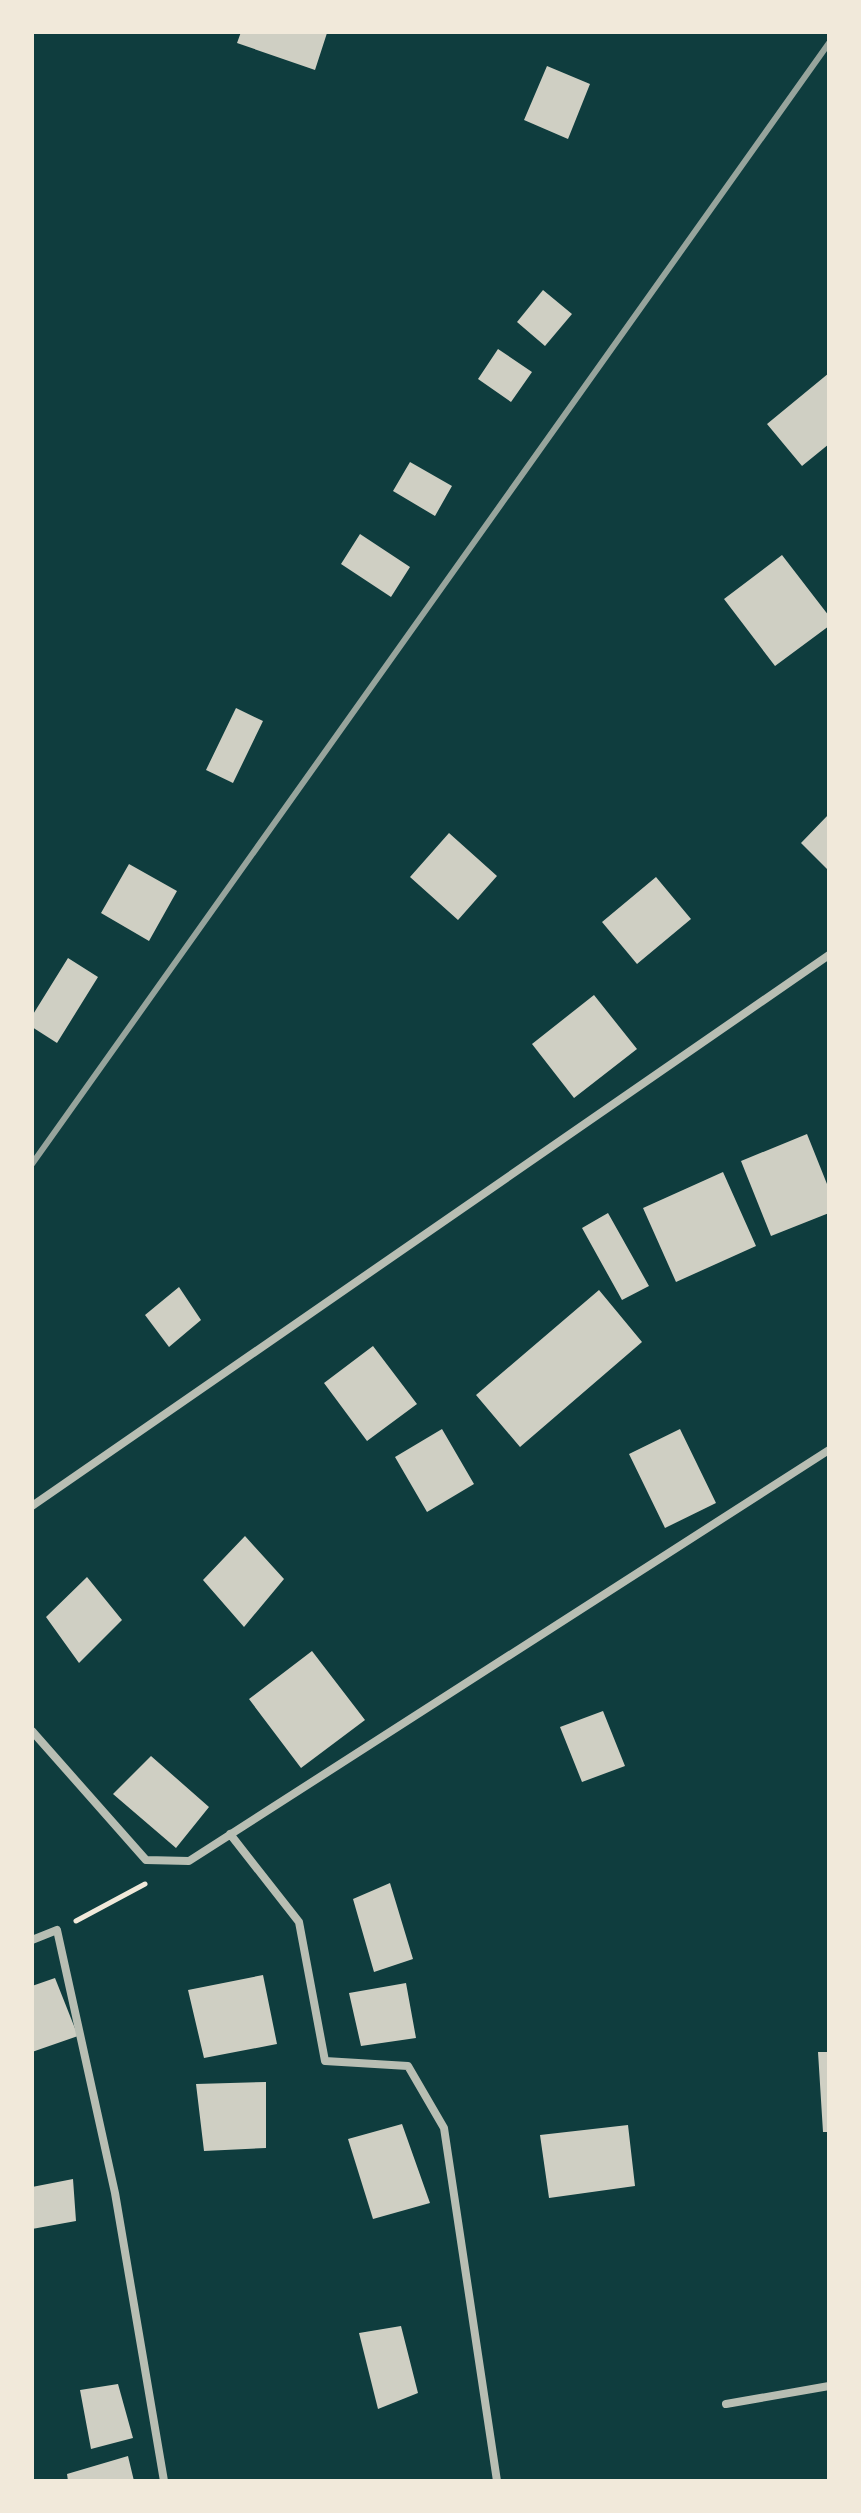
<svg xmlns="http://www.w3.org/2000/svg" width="861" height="2513" viewBox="0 0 861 2513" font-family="Overpass,sans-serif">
<rect width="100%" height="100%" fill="#0f3d3e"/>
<path fill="#cfcfc3" d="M 241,32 L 323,32 L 327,33 L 315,70 L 237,43 Z
M 547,66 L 590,84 L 568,139 L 524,120 Z
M 543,290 L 572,314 L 545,346 L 517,322 Z
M 498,349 L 532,372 L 511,402 L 478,379 Z
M 829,373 L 829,444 L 802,466 L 767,424 Z
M 410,462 L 452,486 L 435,516 L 393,491 Z
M 360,534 L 410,567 L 391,597 L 341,564 Z
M 782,555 L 829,616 L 829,626 L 775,666 L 724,599 Z
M 236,708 L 263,721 L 233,783 L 206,770 Z
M 829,814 L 829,871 L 801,843 Z
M 449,833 L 497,876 L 458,920 L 410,877 Z
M 129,864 L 177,891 L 149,941 L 101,913 Z
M 656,877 L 691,919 L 637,964 L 602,922 Z
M 68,958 L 98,977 L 57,1043 L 32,1027 L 32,1016 Z
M 594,995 L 637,1049 L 574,1098 L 532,1044 Z
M 807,1134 L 829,1189 L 829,1213 L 771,1236 L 741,1161 Z
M 723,1172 L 756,1246 L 676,1282 L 643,1208 Z
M 608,1213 L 649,1286 L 622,1300 L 582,1228 Z
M 179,1287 L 201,1320 L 169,1347 L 145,1315 Z
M 599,1290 L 642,1342 L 520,1447 L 476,1395 Z
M 373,1346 L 417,1404 L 367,1441 L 324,1383 Z
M 442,1429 L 474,1484 L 427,1512 L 395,1457 Z
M 680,1429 L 716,1503 L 665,1528 L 629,1454 Z
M 245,1536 L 284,1579 L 244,1627 L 203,1580 Z
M 87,1577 L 122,1620 L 79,1663 L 46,1617 Z
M 312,1651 L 365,1720 L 301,1768 L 249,1699 Z
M 603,1711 L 625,1766 L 582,1782 L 560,1727 Z
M 151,1756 L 209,1807 L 176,1848 L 113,1794 Z
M 390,1883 L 413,1959 L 374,1972 L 353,1899 Z
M 263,1975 L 277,2044 L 204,2058 L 188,1990 Z
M 55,1978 L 78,2036 L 32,2052 L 32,1986 Z
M 406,1983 L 416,2038 L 361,2046 L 349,1993 Z
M 818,2052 L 829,2052 L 829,2132 L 823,2132 Z
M 266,2082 L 266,2148 L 204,2151 L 196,2084 Z
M 402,2124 L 430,2203 L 373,2219 L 348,2139 Z
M 628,2125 L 635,2186 L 549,2198 L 540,2135 Z
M 73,2179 L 76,2221 L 32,2229 L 32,2187 Z
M 401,2326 L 418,2393 L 378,2409 L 359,2333 Z
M 118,2384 L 133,2438 L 91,2449 L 80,2390 Z
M 128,2456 L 134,2481 L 68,2481 L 67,2474 Z"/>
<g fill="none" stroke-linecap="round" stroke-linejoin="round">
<path stroke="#f1e9da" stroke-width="5" d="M 76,1921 L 145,1884"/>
<path stroke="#b8beb3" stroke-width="8" d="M 32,1506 L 829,955
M 32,1731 L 146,1860 L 189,1861 L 829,1450
M 230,1834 L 299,1922 L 325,2061 L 408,2066 L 444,2128 L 497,2481
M 32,1940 L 57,1930 L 115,2193 L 164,2481
M 726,2404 L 829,2386"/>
<path stroke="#97a49c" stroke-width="6" d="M 32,1164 L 829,43"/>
</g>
<rect width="861" height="2513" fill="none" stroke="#f1e9da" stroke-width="68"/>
</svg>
